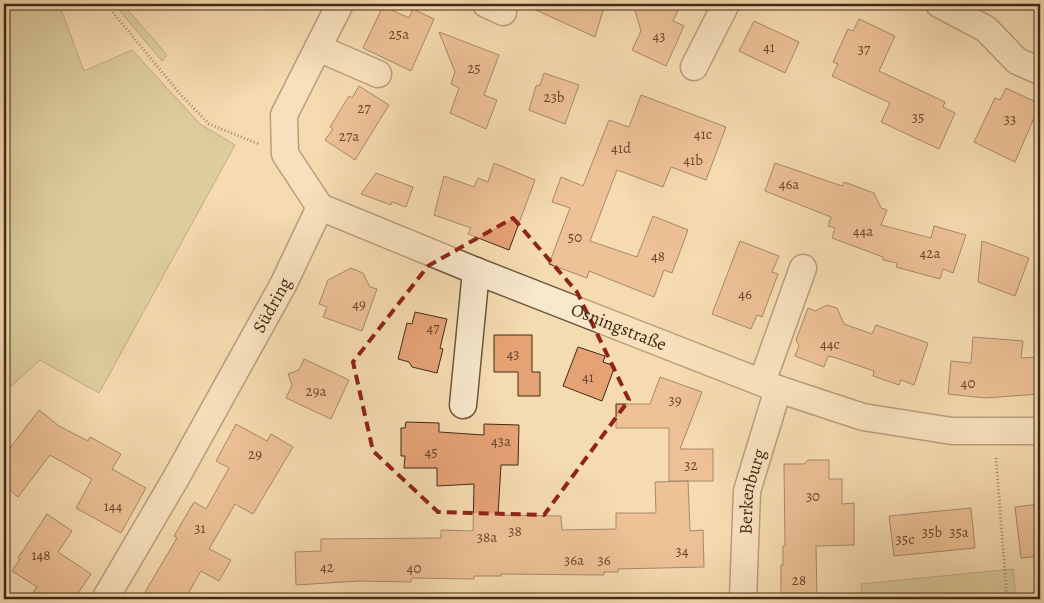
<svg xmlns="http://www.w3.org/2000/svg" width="1044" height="603" viewBox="0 0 1044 603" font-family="Alegreya,serif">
<rect width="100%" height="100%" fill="#f5dbb0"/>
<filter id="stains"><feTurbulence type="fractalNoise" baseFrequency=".004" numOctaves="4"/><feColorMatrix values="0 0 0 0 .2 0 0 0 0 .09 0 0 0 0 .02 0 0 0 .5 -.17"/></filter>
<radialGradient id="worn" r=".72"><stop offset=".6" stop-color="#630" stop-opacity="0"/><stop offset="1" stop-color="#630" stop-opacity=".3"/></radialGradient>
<path fill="#c2be87" stroke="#827450" d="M 4,4 L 59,4 L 84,71 L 132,50 L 200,124 L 235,145 L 99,393 L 40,360 L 4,393 Z
M 114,4 L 123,4 L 167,55 L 162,61 Z
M 1013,569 L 1016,599 L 862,599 L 861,584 Z"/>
<path fill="#e5a275" stroke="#412a18" d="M 523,4 L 605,4 L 595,37 Z
M 633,4 L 681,4 L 673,21 L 684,26 L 666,66 L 632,50 L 641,31 Z
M 383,6 L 409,18 L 413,9 L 434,19 L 411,71 L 363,48 Z
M 859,19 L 895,36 L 879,71 L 945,102 L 943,107 L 955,113 L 939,149 L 881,122 L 890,103 L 832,76 L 838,64 L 833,62 L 848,29 L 853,31 Z
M 754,21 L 799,42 L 785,73 L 739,51 Z
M 439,32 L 499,55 L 484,95 L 497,100 L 486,129 L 450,113 L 459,88 L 451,84 L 455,72 Z
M 544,73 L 579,85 L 565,124 L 529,110 L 536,86 L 540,85 Z
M 359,86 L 389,105 L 355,160 L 325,140 L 333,129 L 330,127 L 349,96 L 352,98 Z
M 1006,88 L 1040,104 L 1015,162 L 974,142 L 995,98 L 1000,100 Z
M 641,95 L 726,127 L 706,180 L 671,167 L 663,187 L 617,170 L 590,241 L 637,257 L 653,216 L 688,230 L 672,273 L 664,270 L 654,297 L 589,271 L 587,278 L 549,264 L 570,208 L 552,202 L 561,177 L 583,186 L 609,120 L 629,127 Z
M 494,163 L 535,180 L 509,250 L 468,234 L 471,228 L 434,215 L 444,176 L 474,187 L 478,178 L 488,182 Z
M 775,163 L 842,186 L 844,182 L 874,193 L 881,208 L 887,210 L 881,225 L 931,238 L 934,226 L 966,235 L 953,273 L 943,269 L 940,279 L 896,267 L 897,263 L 883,260 L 883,257 L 832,238 L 835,228 L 828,226 L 831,217 L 765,191 Z
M 376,173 L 413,187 L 406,207 L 392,202 L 391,205 L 361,194 Z
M 740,241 L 779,256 L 772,272 L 778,274 L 762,317 L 757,315 L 751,329 L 712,314 Z
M 982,241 L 1029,258 L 1015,296 L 978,282 Z
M 351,268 L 363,273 L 370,287 L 377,289 L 362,331 L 323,317 L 327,307 L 319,304 L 328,280 Z
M 827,305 L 837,308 L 844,324 L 872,334 L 876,325 L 928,343 L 914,385 L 901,380 L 899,385 L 873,376 L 874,371 L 836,358 L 828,356 L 824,367 L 795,356 L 799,346 L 796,340 L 808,308 L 815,311 Z
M 415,312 L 447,319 L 440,348 L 443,349 L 437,373 L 412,367 L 409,362 L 398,359 L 407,323 L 412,324 Z
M 494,335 L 532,335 L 532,372 L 540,372 L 540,396 L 518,396 L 518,372 L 494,372 Z
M 973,337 L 1023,341 L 1021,358 L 1040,357 L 1040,394 L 985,398 L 948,394 L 951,361 L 971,363 Z
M 578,347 L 605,356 L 603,362 L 615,366 L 602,401 L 563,386 Z
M 304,359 L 349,380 L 331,419 L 286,398 L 292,385 L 288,374 L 299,370 Z
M 660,377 L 702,392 L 680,449 L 713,449 L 713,481 L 669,481 L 669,428 L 616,428 L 616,404 L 650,404 Z
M 39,410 L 59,426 L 88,441 L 90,437 L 121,454 L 112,469 L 146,488 L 121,533 L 76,508 L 92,479 L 50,455 L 18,497 L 4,485 L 4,456 Z
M 406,422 L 439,423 L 439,432 L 484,435 L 484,424 L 519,425 L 518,465 L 501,465 L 498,515 L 561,516 L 562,530 L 616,529 L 616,513 L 656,513 L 655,482 L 688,481 L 690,531 L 703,530 L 704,567 L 618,569 L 618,572 L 604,572 L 604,575 L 501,574 L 501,576 L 474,576 L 474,579 L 412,578 L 411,582 L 359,581 L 296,585 L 295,552 L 321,551 L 321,539 L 441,538 L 441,530 L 473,531 L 474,484 L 437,486 L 437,468 L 404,468 L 405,456 L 401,456 L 401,428 L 405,428 Z
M 236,424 L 267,441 L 271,434 L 293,447 L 253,514 L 235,504 L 209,549 L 231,560 L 219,581 L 201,571 L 185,599 L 141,599 L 177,538 L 174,536 L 194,502 L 206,509 L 229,468 L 216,461 Z
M 808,460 L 829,460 L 829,479 L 842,479 L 842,504 L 854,503 L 854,545 L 816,546 L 817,599 L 781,599 L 781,565 L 783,565 L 783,546 L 785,546 L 784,464 L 804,464 Z
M 1040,504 L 1040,556 L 1021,558 L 1015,507 Z
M 971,508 L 975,548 L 894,556 L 889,516 Z
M 47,514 L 72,531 L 58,552 L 91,574 L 74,599 L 28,599 L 37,587 L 12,571 L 20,559 L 18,558 Z"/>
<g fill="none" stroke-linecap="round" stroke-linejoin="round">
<g stroke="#6e563e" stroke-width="29">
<g id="minor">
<path d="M 486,4 L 503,12"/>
<path d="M 939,4 L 986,29 L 1017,61 L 1040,71"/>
<path d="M 318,48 L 378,74"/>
<path d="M 694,67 L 726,4"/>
<path id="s1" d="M 320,207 L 476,271 L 778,389 L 863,417 L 952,431 L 1040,431"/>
<path d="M 762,382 L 803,268"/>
<path d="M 463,405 L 476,271"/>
<path id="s2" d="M 105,599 L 176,478 L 283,285 L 320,207 L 285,154 L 284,115 L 340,4"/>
<path id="s3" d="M 743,599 L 747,491 L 778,389"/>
</g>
</g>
<path stroke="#412a18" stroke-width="3" stroke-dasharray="1 2.5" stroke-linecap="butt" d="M 106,4 L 180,94 L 209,124 L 259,144
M 996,458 L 1007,599"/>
<use href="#minor" stroke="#f8e8cc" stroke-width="26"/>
</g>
<path d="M0 0H1044V603H0ZM 513,218 L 577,292 L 629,400 L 544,515 L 438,512 L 373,451 L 353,362 L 428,266 Z" fill="#f5dbb0" fill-opacity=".55" fill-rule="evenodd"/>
<path fill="none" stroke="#8f2418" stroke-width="4" stroke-dasharray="10 6" stroke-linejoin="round" d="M 513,218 L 577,292 L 629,400 L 544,515 L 438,512 L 373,451 L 353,362 L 428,266 Z"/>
<g text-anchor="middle" stroke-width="5" stroke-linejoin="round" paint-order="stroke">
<g font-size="15" fill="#6a482f">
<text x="399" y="39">25a</text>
<text x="659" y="41">43</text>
<text x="769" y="52">41</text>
<text x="864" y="54">37</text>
<text x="474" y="73">25</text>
<text x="554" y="102">23b</text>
<text x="364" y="113">27</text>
<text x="918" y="122">35</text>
<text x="1010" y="124">33</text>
<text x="703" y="139">41c</text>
<text x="349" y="141">27a</text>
<text x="621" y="153">41d</text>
<text x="693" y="165">41b</text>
<text x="789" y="189">46a</text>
<text x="863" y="236">44a</text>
<text x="575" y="242">50</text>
<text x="930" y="258">42a</text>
<text x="658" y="261">48</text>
<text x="745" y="299">46</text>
<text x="359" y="309">49</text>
<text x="433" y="333">47</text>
<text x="830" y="349">44c</text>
<text x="513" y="359">43</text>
<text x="588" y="382">41</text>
<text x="968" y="388">40</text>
<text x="316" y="396">29a</text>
<text x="675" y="405">39</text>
<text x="501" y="446">43a</text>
<text x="431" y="457">45</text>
<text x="255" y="459">29</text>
<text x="691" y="470">32</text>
<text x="813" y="501">30</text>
<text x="113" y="511">144</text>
<text x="200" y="533">31</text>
<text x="515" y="536">38</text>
<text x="932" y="537">35b</text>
<text x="959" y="537">35a</text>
<text x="487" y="542">38a</text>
<text x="905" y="544">35c</text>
<text x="682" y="556">34</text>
<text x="41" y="560">148</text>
<text x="574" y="565">36a</text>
<text x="604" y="565">36</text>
<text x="327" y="572">42</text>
<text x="414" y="573">40</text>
<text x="799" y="585">28</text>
</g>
<g font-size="18" fill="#412a18" stroke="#f8e8cc">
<text dy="6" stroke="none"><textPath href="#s2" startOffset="338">Südring</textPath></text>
<text dy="6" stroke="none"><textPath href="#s1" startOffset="322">Osningstraße</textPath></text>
<text dy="6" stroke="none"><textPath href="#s3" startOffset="108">Berkenburg</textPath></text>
</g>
</g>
<rect width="1044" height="603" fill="none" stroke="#f5dbb0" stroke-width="20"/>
<rect x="5" y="5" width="1034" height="593" fill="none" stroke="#412a18" stroke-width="2.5"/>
<rect x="10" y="10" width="1024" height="583" fill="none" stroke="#412a18"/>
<rect width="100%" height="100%" filter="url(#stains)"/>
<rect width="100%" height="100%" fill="url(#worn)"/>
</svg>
